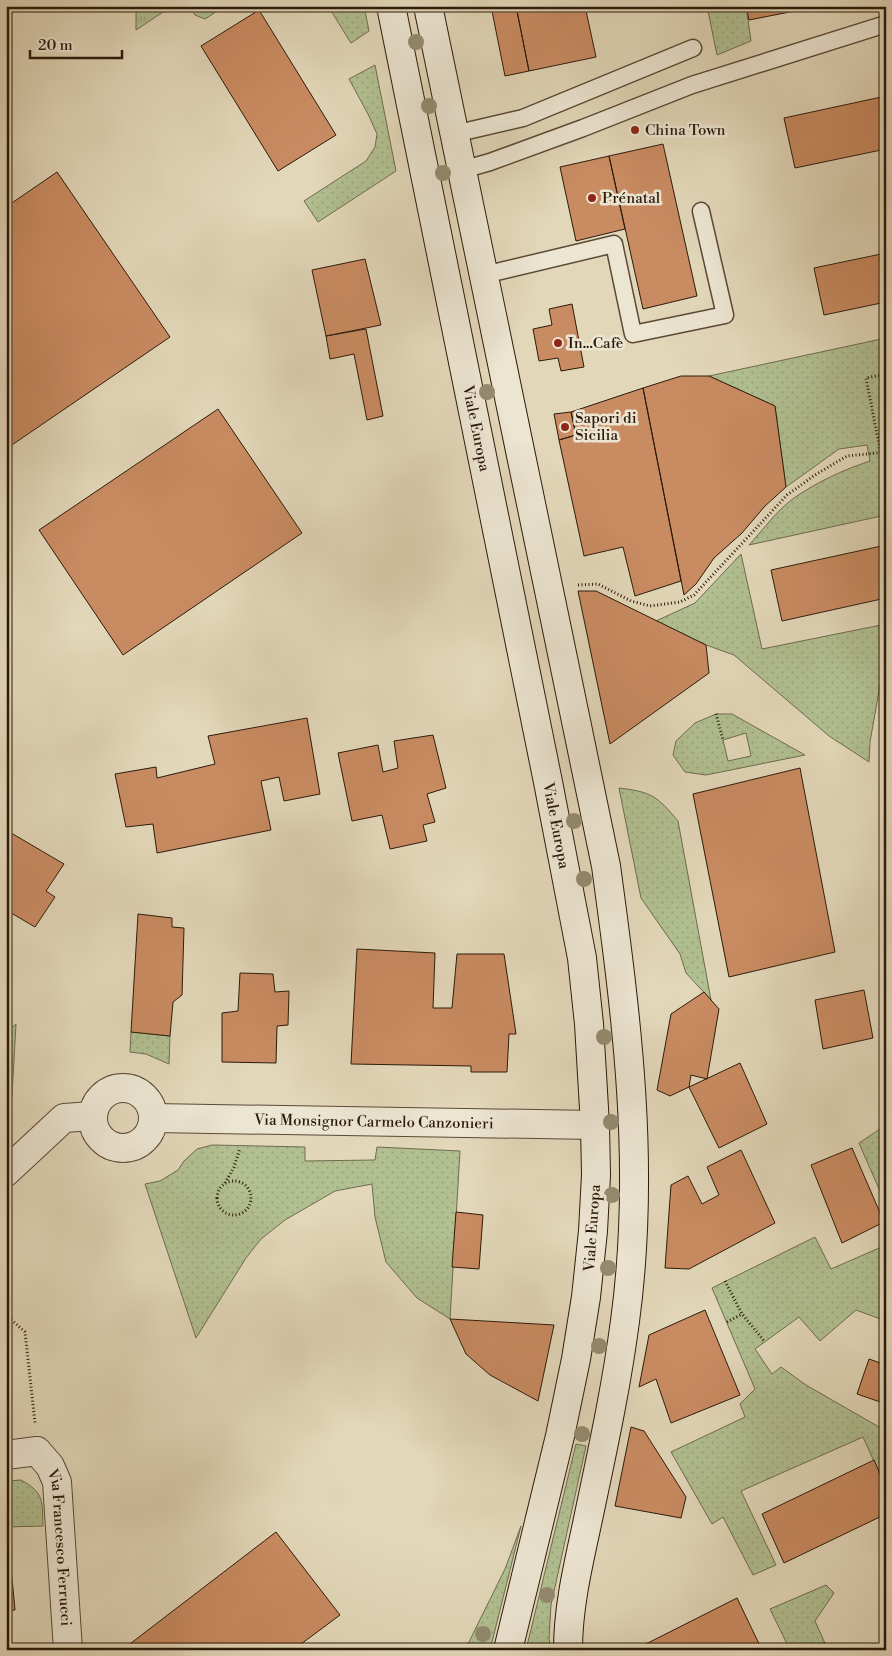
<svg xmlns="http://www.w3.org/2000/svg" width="892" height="1656" viewBox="0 0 892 1656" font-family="'Libre Bodoni',serif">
<defs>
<pattern id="grass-tufts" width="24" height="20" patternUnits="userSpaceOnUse" patternTransform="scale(1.25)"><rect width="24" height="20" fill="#b1bf91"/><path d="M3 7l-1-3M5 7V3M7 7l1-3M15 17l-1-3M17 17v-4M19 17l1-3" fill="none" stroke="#98a47c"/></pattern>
<pattern id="garden-dots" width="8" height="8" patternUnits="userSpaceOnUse" patternTransform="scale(1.25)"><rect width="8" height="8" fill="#b1bf91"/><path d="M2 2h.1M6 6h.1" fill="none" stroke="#98a47c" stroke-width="1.8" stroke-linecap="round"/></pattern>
</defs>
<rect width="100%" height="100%" fill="#e2d7b9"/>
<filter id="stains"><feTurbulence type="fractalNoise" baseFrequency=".004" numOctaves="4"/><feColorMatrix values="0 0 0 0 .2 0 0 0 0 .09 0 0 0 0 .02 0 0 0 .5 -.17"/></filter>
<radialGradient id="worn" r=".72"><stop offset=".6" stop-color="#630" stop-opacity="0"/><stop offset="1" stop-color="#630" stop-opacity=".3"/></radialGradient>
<path fill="url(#grass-tufts)" stroke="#6e6c4e" d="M 136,6 L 172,6 L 136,30 Z"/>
<path fill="url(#garden-dots)" stroke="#6e6c4e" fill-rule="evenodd" d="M 189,6 L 225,6 L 205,19 L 195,15 Z
M 328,6 L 364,6 L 369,31 L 351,43 Z
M 707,6 L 746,6 L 751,41 L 717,55 Z
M 375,65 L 396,171 L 318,222 L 304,201 L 366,161 L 375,147 L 377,134 L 368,114 L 349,79 Z
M 886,338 L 886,515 L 749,545 C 763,530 777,510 794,498 C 817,482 843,470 870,461 L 867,445 L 839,449 L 786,487 L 775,406 L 709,376 Z
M 741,554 L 762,649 L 886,624 L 886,671 L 882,674 L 870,742 L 869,762 L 829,736 L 734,655 L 706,645 L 656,621 L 695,603 Z
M 716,714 L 732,714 L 805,755 L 706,775 L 685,772 L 673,755 L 676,741 L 695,723 ZM 746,733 L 751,756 L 728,761 L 723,740 Z
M 619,788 C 652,792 657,796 678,821 L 711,1000 L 686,973 L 680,954 L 641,898 Z
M 16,1024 L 12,1095 L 6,1095 L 6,1033 Z
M 131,1032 L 170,1036 L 169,1064 L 146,1054 L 130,1052 Z
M 880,1129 L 886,1129 L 886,1205 L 859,1143 Z
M 212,1145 L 305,1147 L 305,1161 L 375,1160 L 377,1147 L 460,1151 L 450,1319 L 417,1298 L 386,1262 L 375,1217 L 372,1184 L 335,1191 L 285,1220 L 261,1239 L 246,1258 L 196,1338 L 145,1184 L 160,1181 L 178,1170 L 184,1161 L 197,1149 Z
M 815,1237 L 831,1269 L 886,1245 L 886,1321 L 856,1310 L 820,1341 L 799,1317 L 755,1349 L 772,1374 L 781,1367 L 806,1385 L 886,1431 L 886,1488 L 863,1437 L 741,1491 L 776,1565 L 753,1575 L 723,1517 L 712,1524 L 671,1452 L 745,1417 L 740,1404 L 755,1389 L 712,1288 Z
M 576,1444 L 586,1446 L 551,1605 L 549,1638 L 551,1650 L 526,1650 Z
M 21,1480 C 45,1493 42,1502 43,1526 L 6,1527 L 6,1481 Z
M 521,1526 L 490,1650 L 465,1650 L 505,1569 Z
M 826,1585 L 834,1593 L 815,1621 L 828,1650 L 790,1650 L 770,1609 Z"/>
<path fill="#c98b62" stroke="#2c1a0b" d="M 491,6 L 516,6 L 529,71 L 505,76 Z
M 516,6 L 585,6 L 596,57 L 529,71 Z
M 746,6 L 815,6 L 815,7 L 749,20 Z
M 259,10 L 336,135 L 278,171 L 201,46 Z
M 886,96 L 886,149 L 795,168 L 784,118 Z
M 663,144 L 697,296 L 643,309 L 609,156 Z
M 609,156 L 625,229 L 576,241 L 560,167 Z
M 57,172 L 170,337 L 6,449 L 6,207 Z
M 886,253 L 886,302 L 824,315 L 814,268 Z
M 365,259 L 381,325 L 326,336 L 312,270 Z
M 572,304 L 584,367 L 561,371 L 558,358 L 539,361 L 533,329 L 552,325 L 549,309 Z
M 366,329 L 383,416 L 367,420 L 354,354 L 330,359 L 326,336 Z
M 681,376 L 709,376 L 775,406 L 786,487 L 765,506 L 742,533 L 714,558 L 696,584 L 684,595 L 643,388 Z
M 643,388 L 681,581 L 635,596 L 623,547 L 584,556 L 559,440 L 576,435 L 571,412 Z
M 218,409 L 302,533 L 123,655 L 39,530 Z
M 571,412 L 576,435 L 559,440 L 554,414 Z
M 886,545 L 886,598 L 782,621 L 771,570 Z
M 578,591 L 596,591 L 706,645 L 709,673 L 610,744 Z
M 307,718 L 320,794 L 284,801 L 279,777 L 261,781 L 271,830 L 157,853 L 153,824 L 126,827 L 115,774 L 156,767 L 157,778 L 215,764 L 208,736 Z
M 433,735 L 446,788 L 427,794 L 435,822 L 423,825 L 427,841 L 390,849 L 382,815 L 352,821 L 338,753 L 378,745 L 383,772 L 398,768 L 394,741 Z
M 800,768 L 835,952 L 729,977 L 693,794 Z
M 6,830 L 64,864 L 46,891 L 55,897 L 35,927 L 6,910 Z
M 138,914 L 172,918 L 172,927 L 184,928 L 182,995 L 173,1002 L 170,1036 L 131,1032 Z
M 357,949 L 435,953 L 433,1008 L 452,1008 L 457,954 L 504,954 L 516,1034 L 509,1034 L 507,1072 L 471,1072 L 471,1066 L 351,1064 Z
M 6,971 L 8,1003 L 6,1003 Z
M 240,973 L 273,974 L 275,992 L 289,991 L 288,1025 L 277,1026 L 276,1063 L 222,1062 L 222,1013 L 238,1011 Z
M 864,990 L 873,1038 L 823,1049 L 815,1000 Z
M 704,992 L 719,1009 L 707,1079 L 691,1075 L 689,1087 L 670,1096 L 657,1090 L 671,1014 Z
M 740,1063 L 767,1124 L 719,1148 L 689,1087 Z
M 852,1148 L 884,1222 L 842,1243 L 811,1165 Z
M 741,1150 L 775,1223 L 689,1269 L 665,1268 L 671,1185 L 688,1176 L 702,1204 L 719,1195 L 707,1167 Z
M 456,1212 L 483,1215 L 479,1269 L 452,1267 Z
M 705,1310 L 740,1395 L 671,1423 L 656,1379 L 639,1387 L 649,1335 Z
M 450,1319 L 554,1325 L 538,1401 L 490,1375 L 466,1354 Z
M 869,1359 L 886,1365 L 886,1404 L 857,1394 Z
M 631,1427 L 644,1431 L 686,1497 L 681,1518 L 615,1506 Z
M 874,1460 L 886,1488 L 886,1514 L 784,1563 L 762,1514 Z
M 276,1532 L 340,1615 L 293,1650 L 122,1650 Z
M 6,1546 L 9,1546 L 15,1610 L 6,1611 Z
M 737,1598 L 762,1650 L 634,1650 Z"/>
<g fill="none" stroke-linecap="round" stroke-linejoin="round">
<g stroke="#5a4936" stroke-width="19">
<path id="lane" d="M 454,134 L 523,118 L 693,48
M 462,170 L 490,162 L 583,128 L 692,85 L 886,24
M 484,275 L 614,244 L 633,334 L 725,315 L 701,211"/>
</g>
<g stroke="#5a4936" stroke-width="30">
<g id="street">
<circle cx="123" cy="1118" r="30"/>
<path id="s1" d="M 153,1118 L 595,1125"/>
<path d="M 6,1172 L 64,1118 L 92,1116"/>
<path id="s2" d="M 6,1455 L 37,1451 L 50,1466 L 57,1482 L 68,1650"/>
</g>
</g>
<g stroke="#2c1a0b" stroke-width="30">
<g id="secondary">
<path id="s3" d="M 391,6 L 548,782 L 582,958 L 589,1024 L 595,1125 L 596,1175 L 593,1231 L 586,1297 L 576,1359 L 560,1436 L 508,1650"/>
<path d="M 428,6 L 606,866 C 627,1020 646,1167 625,1321 C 616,1390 601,1457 587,1524 C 578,1566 568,1607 568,1650"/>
</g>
</g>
<path stroke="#2c1a0b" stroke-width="3" stroke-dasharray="1 2.5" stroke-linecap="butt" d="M 886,374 L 866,378 L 886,480
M 578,585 L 598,584 L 631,601 L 650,606 L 680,602 L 694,595 L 787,495 L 815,475 L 847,456 L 886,452
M 716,714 L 723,740
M217 1198a17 17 0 1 1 34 0a17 17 0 1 1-34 0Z
M 225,1183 L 234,1167 L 240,1148
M 725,1281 L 742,1314 L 765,1342
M 6,1315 L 25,1332 L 35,1423
M 727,1322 L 742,1314"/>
<use href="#lane" stroke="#ece5d2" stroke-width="16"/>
<use href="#street" stroke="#ece5d2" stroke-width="28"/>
<use href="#secondary" stroke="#ece5d2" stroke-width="28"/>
</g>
<g fill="#948b6f">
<circle cx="416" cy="42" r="8"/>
<circle cx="429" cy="106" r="8"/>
<circle cx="443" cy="173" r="8"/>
<circle cx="487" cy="392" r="8"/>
<circle cx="574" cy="821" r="8"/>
<circle cx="584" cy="879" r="8"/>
<circle cx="604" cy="1037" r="8"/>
<circle cx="611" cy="1122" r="8"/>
<circle cx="612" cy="1195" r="8"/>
<circle cx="608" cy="1268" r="8"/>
<circle cx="599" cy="1346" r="8"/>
<circle cx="582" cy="1434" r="8"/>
<circle cx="547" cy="1595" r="8"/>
<circle cx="483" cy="1634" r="8"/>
</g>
<g fill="#8f2418" stroke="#ece5d2" stroke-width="2">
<circle cx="635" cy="130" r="5"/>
<circle cx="592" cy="198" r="5"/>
<circle cx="558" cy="343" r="5"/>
<circle cx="565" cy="427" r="5"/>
</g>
<g text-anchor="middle" stroke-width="5" stroke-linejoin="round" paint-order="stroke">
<g font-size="15" fill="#2c1a0b" stroke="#ece5d2" text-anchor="start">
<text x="645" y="135">China Town</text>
<text x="602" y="203">Prénatal</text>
<text x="568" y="348">In...Cafè</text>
<text x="575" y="423">Sapori di<tspan x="575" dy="17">Sicilia</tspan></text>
</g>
<g font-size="15" fill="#2c1a0b" stroke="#ece5d2">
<text dy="5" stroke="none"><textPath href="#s3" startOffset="431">Viale Europa</textPath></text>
<text dy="5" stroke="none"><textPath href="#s3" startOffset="836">Viale Europa</textPath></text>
<text dy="5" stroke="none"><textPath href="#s1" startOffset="221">Via Monsignor Carmelo Canzonieri</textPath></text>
<text transform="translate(592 1228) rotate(-86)" y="5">Viale Europa</text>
<text dy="5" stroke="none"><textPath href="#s2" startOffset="134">Via Francesco Ferrucci</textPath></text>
</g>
</g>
<rect width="892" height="1656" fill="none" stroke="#e2d7b9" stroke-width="25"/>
<rect x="8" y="8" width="877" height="1641" fill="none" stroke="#2c1a0b" stroke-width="2.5"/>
<rect x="12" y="12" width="867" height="1631" fill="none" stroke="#2c1a0b"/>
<path d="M30 50v8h92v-8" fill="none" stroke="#2c1a0b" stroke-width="2.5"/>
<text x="38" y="50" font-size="15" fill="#2c1a0b" stroke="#ece5d2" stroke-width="4" paint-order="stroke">20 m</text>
<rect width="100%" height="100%" filter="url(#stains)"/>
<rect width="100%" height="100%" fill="url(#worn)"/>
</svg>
